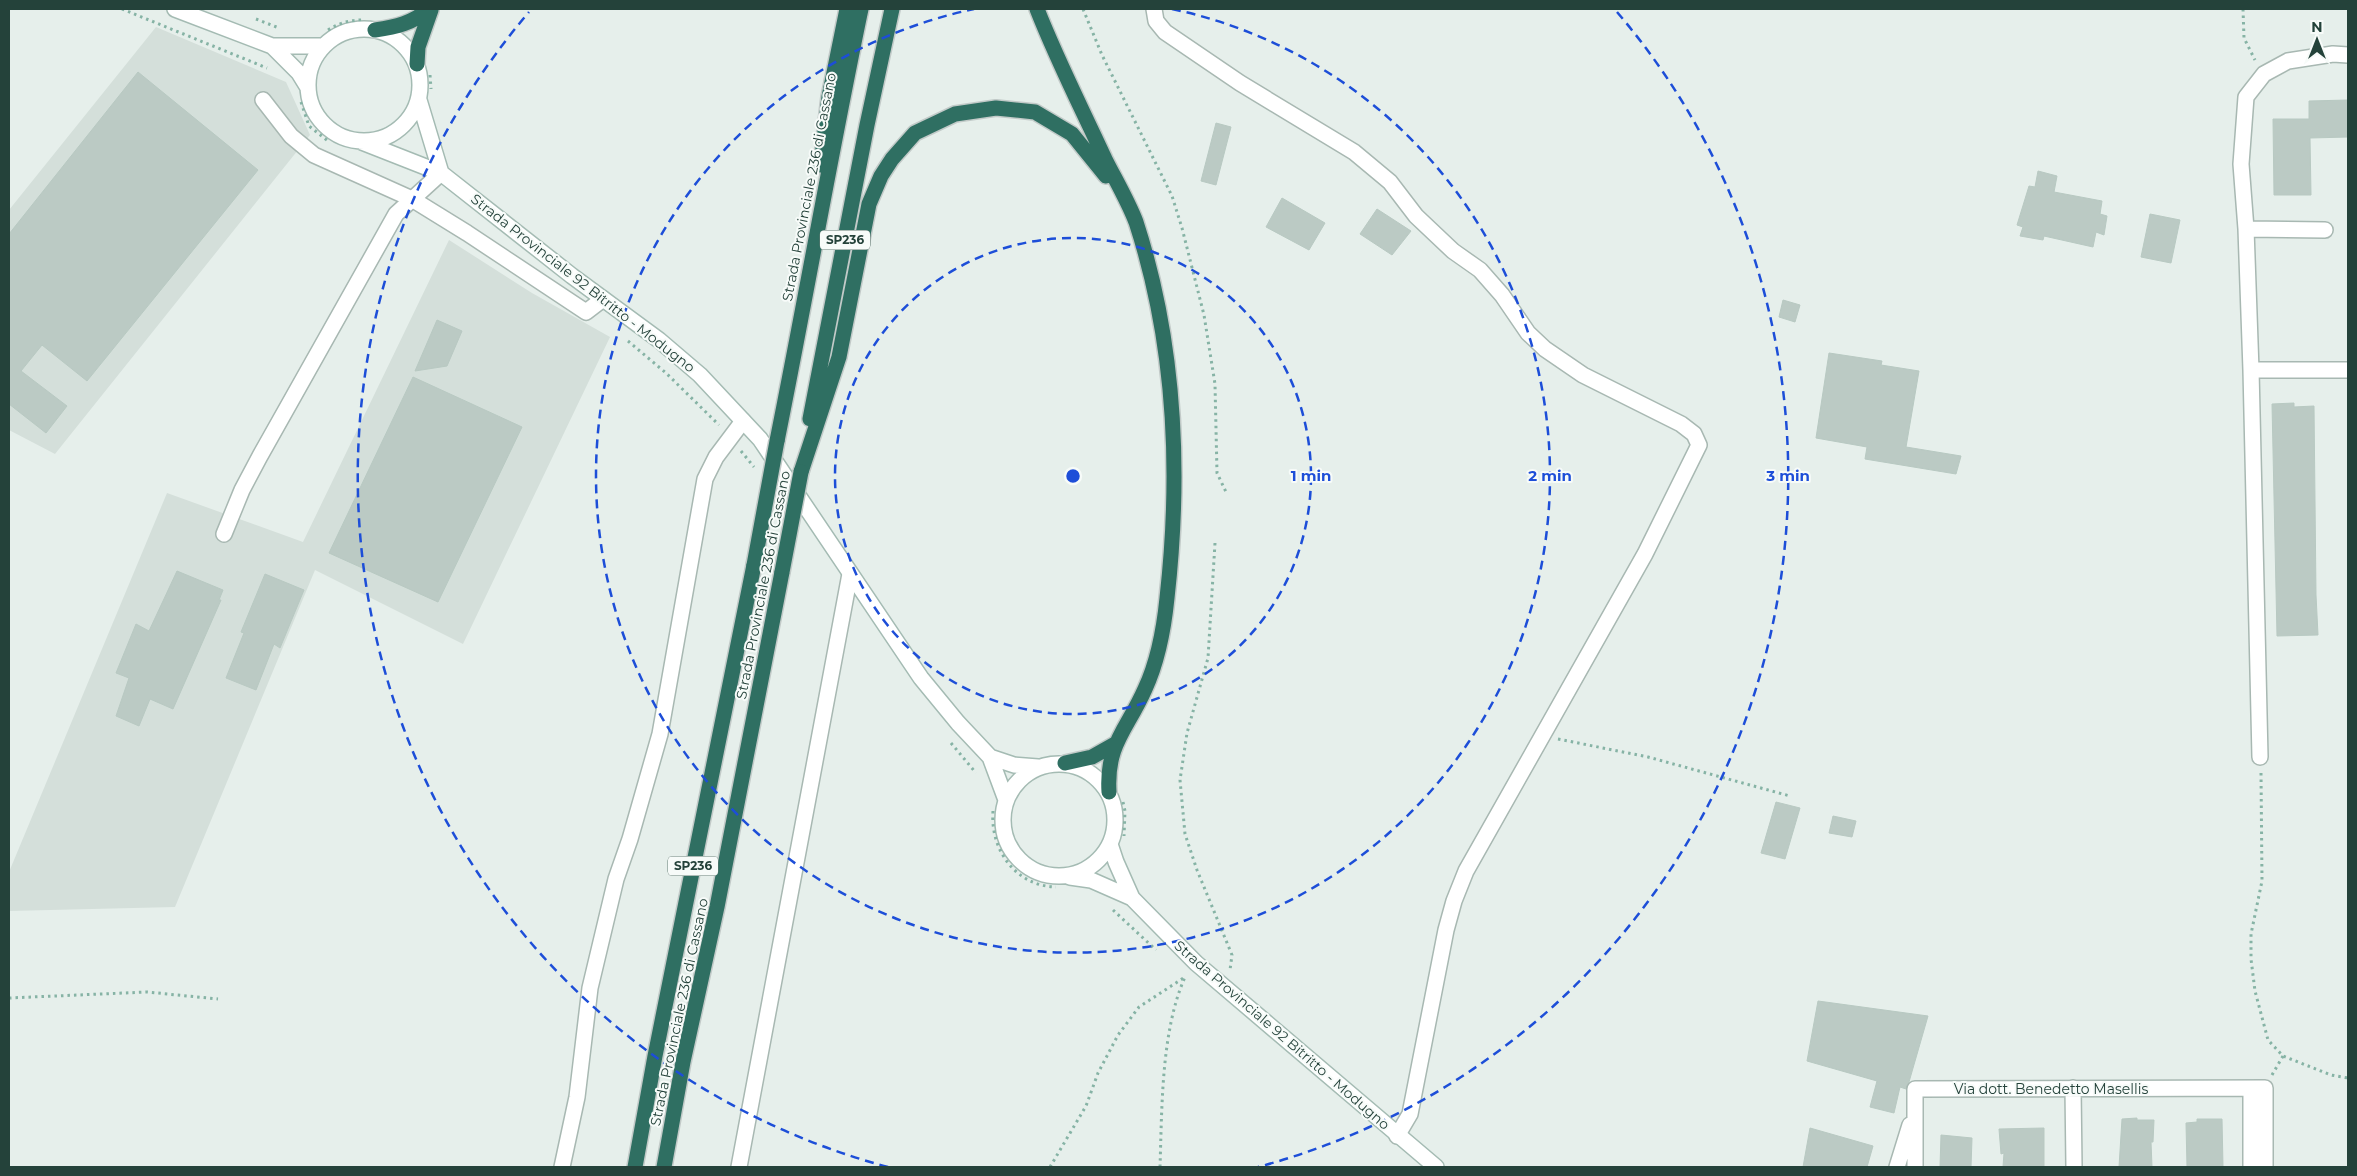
<svg xmlns="http://www.w3.org/2000/svg" width="2357" height="1176" viewBox="0 0 2357 1176" font-family="Montserrat,sans-serif">
<rect width="100%" height="100%" fill="#e6efeb"/>
<path fill="#d4dfda" d="M 156,27 L 286,82 L 310,135 L 55,454 L 9,430 L 9,210 Z
M 449,240 L 532,293 L 610,337 L 463,644 L 315,570 L 175,907 L 9,911 L 9,872 L 167,493 L 303,542 Z"/>
<path fill="#bbcac4" stroke="#b8c9c2" d="M 138,72 L 258,170 L 87,381 L 42,345 L 21,371 L 67,406 L 46,433 L 9,404 L 9,234 Z
M 2348,100 L 2348,137 L 2310,138 L 2311,195 L 2274,195 L 2273,119 L 2309,119 L 2309,101 Z
M 1216,123 L 1231,127 L 1216,185 L 1201,181 Z
M 2038,171 L 2057,176 L 2054,192 L 2102,201 L 2100,214 L 2107,216 L 2104,235 L 2096,232 L 2093,247 L 2044,236 L 2043,240 L 2020,236 L 2023,227 L 2017,225 L 2029,186 L 2035,187 Z
M 1282,198 L 1325,223 L 1309,250 L 1266,227 Z
M 1377,209 L 1411,231 L 1392,255 L 1360,234 Z
M 2150,214 L 2180,220 L 2171,263 L 2141,257 Z
M 1783,300 L 1800,305 L 1795,322 L 1779,317 Z
M 437,320 L 462,331 L 447,366 L 415,371 Z
M 1829,353 L 1882,361 L 1881,365 L 1919,371 L 1906,447 L 1961,456 L 1956,474 L 1865,459 L 1867,447 L 1816,438 Z
M 413,377 L 522,427 L 438,602 L 329,553 Z
M 2294,403 L 2294,407 L 2314,406 L 2316,595 L 2318,635 L 2277,636 L 2272,404 Z
M 177,571 L 223,590 L 219,600 L 221,600 L 173,709 L 150,699 L 139,726 L 116,716 L 129,678 L 116,673 L 136,624 L 149,631 Z
M 265,574 L 304,590 L 280,648 L 274,644 L 256,690 L 226,678 L 244,633 L 241,632 Z
M 1776,802 L 1800,808 L 1785,859 L 1761,853 Z
M 1833,816 L 1856,821 L 1852,837 L 1829,833 Z
M 1818,1001 L 1928,1016 L 1909,1082 L 1906,1089 L 1900,1087 L 1894,1113 L 1870,1107 L 1877,1081 L 1807,1061 Z
M 2137,1118 L 2137,1120 L 2154,1120 L 2153,1142 L 2151,1142 L 2152,1167 L 2119,1167 L 2122,1119 Z
M 2197,1119 L 2222,1119 L 2223,1167 L 2187,1167 L 2186,1123 L 2197,1122 Z
M 1810,1128 L 1873,1146 L 1867,1167 L 1803,1167 Z
M 2044,1128 L 2044,1167 L 2003,1167 L 2004,1153 L 2001,1154 L 1999,1129 Z
M 1941,1135 L 1972,1138 L 1971,1167 L 1940,1167 Z"/>
<g fill="none" stroke-linecap="round" stroke-linejoin="round">
<g stroke="#a8b8b2" stroke-width="18">
<path id="street" d="M 1154,9 L 1156,21 L 1165,32 L 1240,83 L 1354,152 L 1390,182 L 1416,216 L 1453,251 L 1480,270 L 1502,295 L 1528,333 L 1545,349 L 1583,375 L 1681,424 L 1694,434 L 1699,445 L 1645,554 L 1466,871 L 1454,901 L 1446,930 L 1410,1114 L 1397,1136
M 263,100 L 291,136 L 314,155 L 412,199 L 467,233 L 586,312 L 603,299
M 2246,229 L 2325,230
M 2251,370 L 2348,370
M 224,534 L 242,490 L 260,456 L 396,214 L 441,173
M 2260,757 L 2251,370 L 2246,229 L 2241,164 L 2246,97 L 2264,74 L 2288,61 L 2333,54 L 2348,55
M 2073,1088 L 2074,1167
M 2251,1089 L 2251,1167
M 562,1167 L 577,1097 L 590,988 L 616,879 L 630,839 L 660,734 L 705,479 L 716,457 L 743,421
M 739,1167 L 850,574
M 1897,1167 L 1910,1125
M 1915,1167 L 1915,1089 L 2265,1088 L 2265,1167"/>
</g>
<g stroke="#a4bbb3" stroke-width="18">
<path id="secondary" d="M 175,9 L 272,46 L 324,46
M308 85a56 56 0 1 1 112 0a56 56 0 1 1-112 0Z
M 272,46 L 299,73 L 307,86
M 419,100 L 441,173
M 362,142 L 441,173 L 572,276 L 659,340 L 700,375 L 760,439 L 921,678 L 958,723 L 990,757 L 1006,800
M 990,757 L 1014,765 L 1038,767
M1003 820a56 56 0 1 1 112 0a56 56 0 1 1-112 0Z
M 1110,844 L 1116,862 L 1132,898 L 1196,963 L 1436,1167
M 1070,877 L 1091,880 L 1132,898"/>
</g>
<g stroke="#c2cac8" stroke-width="18">
<path id="highway" d="M 1037,9 C 1057,60 1082,109 1105,159 C 1115,179 1128,201 1136,222 C 1175,342 1181,473 1167,598 C 1164,628 1158,661 1145,689 C 1127,730 1106,744 1109,792
M 375,30 C 396,27 413,23 429,9
M 417,64 L 418,47 L 431,10
M 821,165 L 829,97 L 847,9
M 810,419 L 867,125 L 892,9
M 777,441 C 806,297 831,152 861,9
M 801,472 L 839,357 L 869,204 L 881,176 L 892,159 L 915,133 L 955,114 L 996,108 L 1035,112 L 1072,134 L 1106,176
M 1065,763 L 1092,757 L 1115,744
M 635,1167 L 655,1056 L 754,565
M 664,1167 L 683,1062 L 717,907 L 782,572"/>
</g>
<path stroke="#86b3a5" stroke-width="3" stroke-dasharray="2.5 4" stroke-linecap="butt" d="M 122,9 L 267,68
M 1083,9 L 1102,55 L 1172,196 L 1182,228 L 1204,315 L 1215,384 L 1217,473 L 1226,492
M 2243,9 L 2244,38 L 2255,60
M 256,19 L 279,28
M 328,30 C 339,23 350,20 362,20
M 430,75 L 431,89
M 301,102 L 309,126 L 328,141
M 628,341 L 666,373 L 719,425
M 741,451 L 754,467
M 1215,543 L 1208,658 L 1187,733 L 1180,780 L 1185,834 L 1197,870 L 1232,955 L 1230,970
M 1558,739 L 1648,757 L 1790,796
M 951,743 L 976,773
M 2261,773 L 2262,881 L 2251,934 L 2251,959 L 2255,991 L 2268,1040 L 2283,1056 L 2331,1075 L 2348,1078
M 1123,802 L 1125,811 L 1124,836
M 993,811 C 990,849 1015,886 1056,887
M 1113,910 L 1156,950
M 9,998 L 147,992 L 218,999
M 2272,1075 L 2283,1056
M 1050,1167 L 1086,1106 L 1098,1073 L 1118,1035 L 1139,1007 L 1185,977
M 1160,1167 C 1162,1108 1161,1031 1185,977"/>
<use href="#street" stroke="#fff" stroke-width="15"/>
<use href="#secondary" stroke="#fff" stroke-width="15"/>
<use href="#highway" stroke="#2f6f62" stroke-width="15"/>
<g stroke="#c2cac8" stroke-width="18" stroke-linecap="butt">
<path id="highway-bridge" d="M 754,565 L 777,441
M 782,572 L 801,472"/>
</g>
<use href="#highway-bridge" stroke="#2f6f62" stroke-width="15"/>
</g>
<g fill="none" stroke="#1d4ed8" stroke-width="2.5" stroke-dasharray="9 6">
<circle cx="1073" cy="476" r="238"/>
<path d="M1172 9A477 477 0 1 1 974 9"/>
<path d="M888 1167A715 715 0 0 1 529 12M1617 12A715 715 0 0 1 1258 1167"/>
</g>
<g text-anchor="middle" stroke-width="4" stroke-linejoin="round" paint-order="stroke">
<g fill="#f7fbf9" stroke="#637a73" stroke-width="1">
<rect x="820" y="230.5" width="50" height="19" rx="4"/>
<rect x="668" y="856.5" width="50" height="19" rx="4"/>
</g>
<g font-size="12" font-weight="bold" fill="#24423a">
<text x="845" y="244">SP236</text>
<text x="693" y="870">SP236</text>
</g>
<g font-size="14" fill="#24423a" stroke="#f7fbf9">
<text transform="translate(809 187) rotate(-79)" y="5">Strada Provinciale 236 di Cassano</text>
<text transform="translate(583 283) rotate(38)" y="5">Strada Provinciale 92 Bitritto - Modugno</text>
<text transform="translate(763 585) rotate(-79)" y="5">Strada Provinciale 236 di Cassano</text>
<text transform="translate(679 1012) rotate(-78)" y="5">Strada Provinciale 236 di Cassano</text>
<text transform="translate(1282 1035) rotate(41)" y="5">Strada Provinciale 92 Bitritto - Modugno</text>
<text x="2051" y="1094">Via dott. Benedetto Masellis</text>
</g>
</g>
<circle cx="1073" cy="476" r="8" fill="#1d4ed8" stroke="#f7fbf9" stroke-width="2.5"/>
<g font-size="15" text-anchor="middle" font-weight="bold" fill="#1d4ed8" stroke="#f7fbf9" stroke-width="4" stroke-linejoin="round" paint-order="stroke">
<text x="1311" y="481">1 min</text>
<text x="1550" y="481">2 min</text>
<text x="1788" y="481">3 min</text>
</g>
<rect width="2357" height="1176" fill="none" stroke="#24423a" stroke-width="20"/>
<g transform="translate(2317 40)" stroke="#f7fbf9" stroke-width="4" paint-order="stroke">
<path d="M0-4L9 19L0 12L-9 19Z" fill="#24423a"/>
<text y="-8" font-size="14" font-weight="bold" text-anchor="middle" fill="#24423a">N</text>
</g>
</svg>
